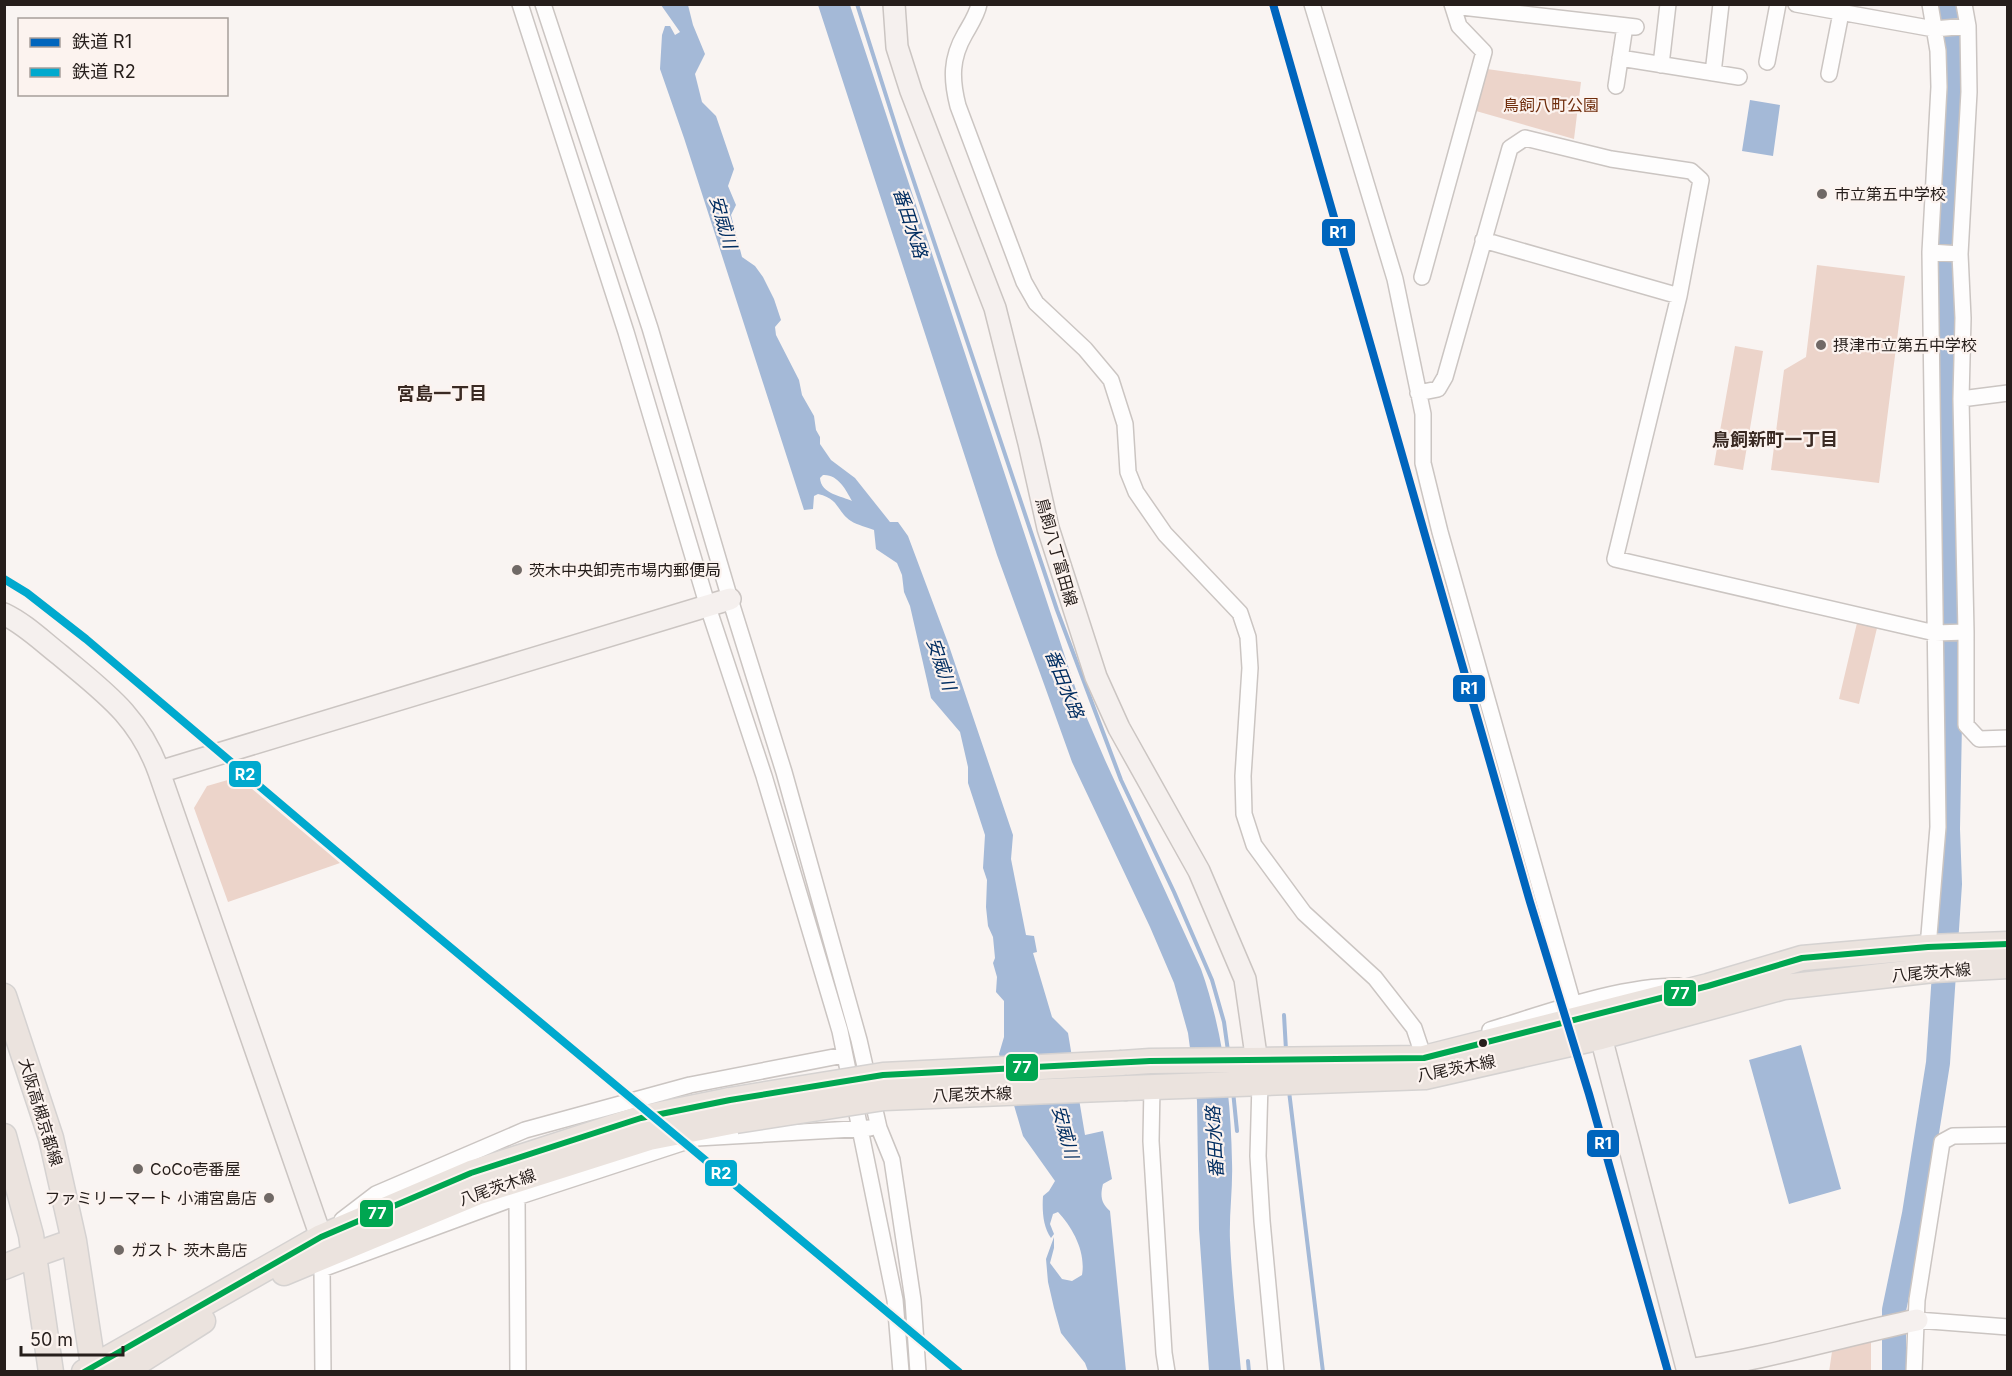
<svg xmlns="http://www.w3.org/2000/svg" width="2012" height="1376" viewBox="0 0 2012 1376" font-family="Inter,'Noto Sans JP',sans-serif">
<rect width="100%" height="100%" fill="#f9f4f2"/>
<path fill="#ecd4ca" d="M 1487,69 L 1581,82 L 1574,139 L 1476,111 Z
M 1817,265 L 1905,276 L 1879,483 L 1771,470 L 1784,370 L 1806,357 Z
M 1735,346 L 1763,351 L 1743,470 L 1714,465 Z
M 1857,623 L 1877,628 L 1859,704 L 1839,699 Z
M 238,777 L 340,863 L 228,902 L 194,808 L 207,786 Z
M 1871,1337 L 1871,1371 L 1829,1372 L 1833,1345 Z"/>
<path fill="#a4b9d7" fill-rule="evenodd" d="M 661,5 L 688,5 L 693,25 L 705,54 L 695,74 L 702,102 L 716,116 L 734,169 L 728,186 L 736,205 L 731,215 L 742,257 L 755,266 L 763,277 L 774,299 L 781,320 L 775,327 L 776,335 L 799,380 L 802,395 L 814,416 L 816,430 L 820,437 L 820,444 L 831,460 L 855,478 L 890,522 L 898,522 L 908,536 L 948,643 L 1013,835 L 1011,859 L 1026,935 L 1034,936 L 1037,952 L 1033,953 L 1052,1017 L 1068,1033 L 1085,1135 L 1103,1131 L 1112,1179 L 1103,1184 C 1100,1196 1101,1203 1110,1211 L 1126,1371 L 1088,1371 L 1085,1363 L 1061,1333 L 1054,1308 L 1048,1282 L 1046,1259 L 1054,1237 L 1054,1248 L 1050,1263 L 1062,1279 L 1072,1281 L 1082,1275 C 1086,1252 1073,1228 1058,1212 L 1053,1214 L 1050,1224 L 1054,1234 L 1051,1238 C 1043,1227 1042,1211 1043,1196 L 1049,1191 L 1055,1181 L 1023,1136 L 999,1054 L 1004,1037 L 1004,1001 L 996,992 L 997,977 L 993,963 L 995,958 L 993,937 L 988,926 L 986,907 L 987,880 L 983,868 L 985,835 L 968,783 L 968,767 L 960,732 L 931,698 L 910,606 L 904,592 L 902,575 L 897,563 L 876,549 L 874,530 C 867,527 857,525 851,521 C 836,511 840,499 818,494 L 814,496 L 813,509 L 804,510 L 684,138 L 660,69 L 662,35 L 665,26 L 670,26 L 675,35 L 680,32 ZM 823,475 C 838,474 846,490 852,501 C 842,496 821,494 820,478 Z
M 818,5 L 850,5 L 1080,702 L 1105,760 L 1201,969 C 1223,1031 1231,1097 1232,1162 C 1233,1188 1229,1214 1230,1240 C 1232,1284 1237,1328 1241,1371 L 1209,1371 L 1199,1229 L 1197,1101 L 1188,1033 L 1174,983 L 1150,927 L 1072,762 L 1040,673 L 997,555 Z
M 1750,100 L 1780,105 L 1773,156 L 1742,151 Z
M 1801,1045 L 1841,1189 L 1789,1204 L 1749,1060 Z"/>
<g fill="none" stroke-linecap="round" stroke-linejoin="round">
<path stroke="#a4b9d7" stroke-width="4" d="M 857,4 L 902,146 L 1057,610 L 1121,780 L 1174,892 L 1212,980 L 1224,1022 L 1228,1051
M 1284,1015 L 1286,1050
M 1233,1091 L 1237,1131
M 1289,1091 L 1323,1372
M 1248,1361 L 1249,1372"/>
<path stroke="#a4b9d7" stroke-width="24" d="M 1894,1372 L 1894,1310 L 1914,1214 L 1938,1063 L 1950,884 L 1948,829 L 1950,723 L 1943,406 L 1943,237 L 1951,96 L 1950,39 L 1944,4"/>
<g stroke="#cbc5c2" stroke-width="18">
<path id="street" d="M 520,4 L 626,332 L 708,607 L 764,776 L 840,1031 L 895,1300 L 901,1372
M 543,4 L 650,328 L 730,599 L 784,772 L 859,1040 L 879,1128 L 892,1160 L 913,1300 L 918,1372
M 979,4 C 977,15 970,25 965,34 C 951,58 951,79 958,106 L 1024,282 L 1036,303 L 1085,349 L 1111,380 L 1125,424 L 1128,472 L 1136,492 L 1165,534 L 1240,613 L 1248,637 L 1250,668 L 1243,776 L 1244,814 L 1254,845 L 1304,913 L 1375,978 L 1414,1028 L 1424,1058 L 1425,1065
M 1312,4 L 1395,279 L 1423,414 L 1423,463 L 1440,532 L 1573,1004
M 1796,4 L 1934,29 L 1968,26
M 1964,4 L 1968,26 L 1969,92 L 1960,254 L 1963,318 L 1961,399 L 1966,632 L 1966,725 L 1979,739 L 2008,738
M 1453,6 L 1636,27
M 1620,58 L 1739,77
M 1767,62 L 1778,4
M 1661,65 L 1668,4
M 1713,73 L 1721,4
M 1829,74 L 1841,13
M 1616,86 L 1625,26
M 1483,240 L 1679,296
M 1930,252 L 1960,254
M 1422,277 L 1484,52 L 1459,26 L 1452,4
M 1418,393 L 1438,389 L 1445,377 L 1510,148 L 1525,138 L 1611,159 L 1691,171 L 1701,180 L 1679,296 L 1615,559 L 1935,633 L 1966,632
M 1961,399 L 2008,393
M 1928,947 L 1938,827 L 1930,252 L 1939,87 L 1938,51 L 1930,4
M 1490,1030 C 1549,1012 1618,986 1679,986
M 1260,1083 L 1258,1156 L 1262,1221 L 1276,1372
M 1152,1086 L 1151,1141 L 1164,1353 L 1167,1372
M 517,1197 L 518,1372
M 342,1220 L 376,1194 L 525,1130 L 690,1085 L 844,1055
M 1917,1320 L 2008,1327
M 323,1372 L 322,1269 L 517,1197 L 697,1138 L 870,1128
M 1914,1372 L 1917,1300 L 1942,1142 L 1953,1136 L 2008,1135"/>
</g>
<g stroke="#cbc5c2" stroke-width="24">
<path id="secondary" d="M 894,4 L 897,47 L 911,91 L 995,308 L 1029,443 L 1048,528 L 1096,677 L 1119,728 L 1199,871 L 1245,979 L 1259,1076
M 4,614 C 25,624 42,641 60,655 C 104,692 139,716 159,772 L 321,1237
M 159,772 L 730,599
M 1601,1037 L 1688,1372
M 1688,1370 C 1765,1359 1841,1336 1917,1320"/>
</g>
<g stroke="#d5d2d1" stroke-width="27">
<path id="primary" d="M 4,996 L 51,1138 L 74,1241 L 94,1372
M 1122,1063 L 1150,1061 L 1424,1058 L 1708,986 L 1802,958 L 1928,947 L 2008,944
M 1127,1088 L 1425,1077 L 1601,1037 L 1784,987 L 1934,970 L 2008,966
M 4,1136 L 31,1235 L 51,1372
M 4,1267 L 34,1255 L 74,1241
M 284,1273 L 479,1192 L 649,1138 L 736,1121
M 84,1372 L 321,1237 L 471,1173 L 641,1118 L 730,1100
M 123,1372 L 203,1321"/>
</g>
<use href="#street" stroke="#fefdfd" stroke-width="15"/>
<use href="#secondary" stroke="#f5f0ee" stroke-width="21"/>
<use href="#primary" stroke="#ebe3de" stroke-width="24"/>
<path stroke="#d6d5d4" stroke-width="4" stroke-dasharray="3 6" stroke-linecap="butt" d="M 4,579 L 27,593 L 86,639 L 401,906 L 959,1372"/>
<g stroke="#d5d2d1" stroke-width="27" stroke-linecap="butt">
<path id="primary-bridge" d="M 730,1100 L 883,1075 L 1122,1063
M 736,1121 L 884,1098 L 1127,1088"/>
</g>
<use href="#primary-bridge" stroke="#ebe3de" stroke-width="24"/>
<g stroke="#fcf3ef" stroke-width="10">
<path id="bus-1" d="M 84,1372 L 321,1237 L 471,1173 L 641,1118 L 730,1100 L 883,1075 L 1150,1061 L 1424,1058 L 1708,986 L 1802,958 L 1928,947 L 2008,944"/>
</g>
<use href="#bus-1" stroke="#00a651" stroke-width="6"/>
<g stroke="#fcf3ef" stroke-width="12">
<path id="rail-1" d="M 1273,4 L 1530,902 L 1589,1094 L 1668,1372"/>
</g>
<g stroke="#fcf3ef" stroke-width="12">
<path id="rail-2" d="M 4,579 L 27,593 L 86,639 L 401,906 L 959,1372"/>
</g>
<use href="#rail-1" stroke="#0065bd" stroke-width="8"/>
<use href="#rail-2" stroke="#00a9ce" stroke-width="8"/>
</g>
<g fill="#706966" stroke="#fcf3ef" stroke-width="2">
<circle cx="1822" cy="194" r="6"/>
<circle cx="1821" cy="345" r="6"/>
<circle cx="517" cy="570" r="6"/>
<circle cx="138" cy="1169" r="6"/>
<circle cx="269" cy="1198" r="6"/>
<circle cx="119" cy="1250" r="6"/>
</g>
<circle fill="#261e1b" stroke="#fcf3ef" stroke-width="2" cx="1483" cy="1043" r="5"/>
<g text-anchor="middle" stroke-width="4.5" stroke-linejoin="round" paint-order="stroke">
<g font-size="16" fill="#6f2d0c" stroke="#fcf3ef">
<text x="1551" y="111">鳥飼八町公園</text>
</g>
<g font-size="16" fill="#261e1b" stroke="#fcf3ef" text-anchor="start">
<text x="1834" y="200">市立第五中学校</text>
<text x="1833" y="351">摂津市立第五中学校</text>
<text x="529" y="576">茨木中央卸売市場内郵便局</text>
<text x="150" y="1175">CoCo壱番屋</text>
<text x="257" y="1204" text-anchor="end">ファミリーマート 小浦宮島店</text>
<text x="131" y="1256">ガスト 茨木島店</text>
</g>
<g font-size="16" fill="#261e1b" stroke="#fcf3ef">
<text transform="translate(1057 552) rotate(74)" y="6">鳥飼八丁富田線</text>
<text transform="translate(1931 972) rotate(-5)" y="6">八尾茨木線</text>
<text transform="translate(1456 1068) rotate(-11)" y="6">八尾茨木線</text>
<text transform="translate(972 1094) rotate(-2)" y="6">八尾茨木線</text>
<text transform="translate(41 1112) rotate(73)" y="6">大阪高槻京都線</text>
<text transform="translate(497 1187) rotate(-19)" y="6">八尾茨木線</text>
</g>
<g font-size="18" font-style="italic" fill="#002d61" stroke="#fcf3ef">
<text transform="translate(723 222) rotate(74)" y="6">安威川</text>
<text transform="translate(910 223) rotate(72)" y="6">番田水路</text>
<text transform="translate(941 664) rotate(71)" y="6">安威川</text>
<text transform="translate(1064 684) rotate(68)" y="6">番田水路</text>
<text transform="translate(1065 1132) rotate(75)" y="6">安威川</text>
<text transform="translate(1215 1142) rotate(-93)" y="6">番田水路</text>
</g>
<g font-size="18" font-weight="bold" fill="#3a2a23" stroke="#fcf3ef">
<text x="442" y="400">宮島一丁目</text>
<text x="1775" y="446">鳥飼新町一丁目</text>
</g>
</g>
<g stroke="#fcf3ef" stroke-width="2">
<rect x="1321" y="218" width="35" height="29" rx="6" fill="#0065bd"/>
<rect x="1452" y="674" width="34" height="29" rx="6" fill="#0065bd"/>
<rect x="228" y="760" width="34" height="28" rx="6" fill="#00a9ce"/>
<rect x="1663" y="979" width="34" height="28" rx="6" fill="#00a651"/>
<rect x="1005" y="1053" width="34" height="29" rx="6" fill="#00a651"/>
<rect x="1586" y="1129" width="34" height="29" rx="6" fill="#0065bd"/>
<rect x="704" y="1159" width="34" height="28" rx="6" fill="#00a9ce"/>
<rect x="359" y="1199" width="35" height="29" rx="6" fill="#00a651"/>
</g>
<g font-size="16" text-anchor="middle" font-weight="bold" fill="#fff">
<text x="1338" y="238">R1</text>
<text x="1469" y="694">R1</text>
<text x="245" y="780">R2</text>
<text x="1680" y="999">77</text>
<text x="1022" y="1073">77</text>
<text x="1603" y="1149">R1</text>
<text x="721" y="1179">R2</text>
<text x="377" y="1219">77</text>
</g>
<rect width="2012" height="1376" fill="none" stroke="#261e1b" stroke-width="12"/>
<rect x="18" y="18" width="210" height="78" fill="#fcf3ef" stroke="#a69e9a" stroke-width="1.5"/>
<rect x="30" y="38" width="30" height="9" fill="#0065bd" stroke="#a69e9a" stroke-width="1.5"/>
<text x="72" y="48" font-size="18" fill="#261e1b">鉄道 R1</text>
<rect x="30" y="68" width="30" height="9" fill="#00a9ce" stroke="#a69e9a" stroke-width="1.5"/>
<text x="72" y="78" font-size="18" fill="#261e1b">鉄道 R2</text>
<path d="M21 1346v9h102v-9" fill="none" stroke="#261e1b" stroke-width="3"/>
<text x="30" y="1346" font-size="18" fill="#261e1b" stroke="#fcf3ef" stroke-width="4.5" paint-order="stroke">50 m</text>
</svg>
